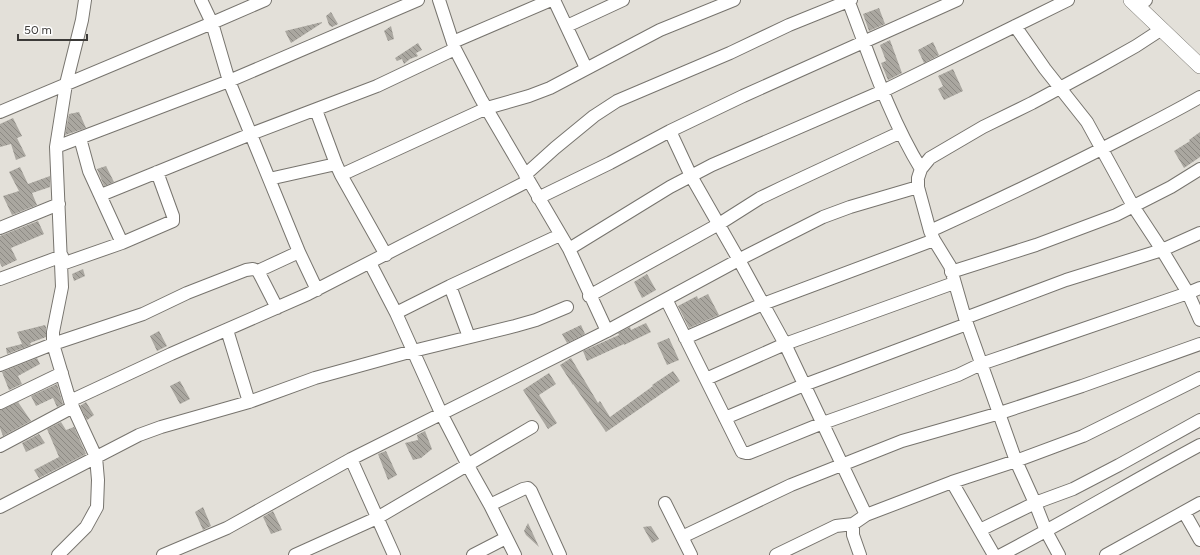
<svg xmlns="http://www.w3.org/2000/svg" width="1200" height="555" viewBox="0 0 1200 555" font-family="Figtree,sans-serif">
<defs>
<pattern id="building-back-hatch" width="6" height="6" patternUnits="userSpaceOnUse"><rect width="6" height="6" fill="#aaa7a0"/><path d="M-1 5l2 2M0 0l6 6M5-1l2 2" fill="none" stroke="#8c8983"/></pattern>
</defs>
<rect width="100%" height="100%" fill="#e3e0d9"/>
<path fill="url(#building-back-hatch)" d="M 879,8 L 885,24 L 869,31 L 863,14 Z
M 331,12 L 338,24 L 332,27 L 329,25 L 326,16 Z
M 322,22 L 322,23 L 291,43 L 285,31 Z
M 391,26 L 394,39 L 388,41 L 384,31 Z
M 890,40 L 902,73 L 888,80 L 881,63 L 886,61 L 880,45 Z
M 933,42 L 939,55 L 924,63 L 918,50 Z
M 418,43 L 422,50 L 416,53 L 418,56 L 410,59 L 404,64 L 402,59 L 397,61 L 395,58 Z
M 953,69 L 963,91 L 944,100 L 938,89 L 943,86 L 938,76 Z
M 79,112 L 86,128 L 65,135 L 69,114 Z
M 13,118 L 22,136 L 17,138 L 26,156 L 16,160 L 11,144 L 0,147 L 0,124 Z
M 1200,132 L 1200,157 L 1184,168 L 1174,151 L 1190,141 L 1189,140 Z
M 106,166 L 114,182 L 104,186 L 97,169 Z
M 20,167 L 28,184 L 50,176 L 50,187 L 32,193 L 37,205 L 12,215 L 3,196 L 19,191 L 9,172 Z
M 38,221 L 44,234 L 11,248 L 17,260 L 2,267 L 0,263 L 0,236 Z
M 83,269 L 85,276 L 74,281 L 72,274 Z
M 647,274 L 656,290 L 642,298 L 634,282 Z
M 708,294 L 719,315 L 689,328 L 678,306 L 697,296 L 698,299 Z
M 646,323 L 651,332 L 624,345 L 624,344 L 587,361 L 583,351 L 619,335 L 618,333 L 630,327 L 631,330 Z
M 45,325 L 46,327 L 46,337 L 30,343 L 31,345 L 7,354 L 6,348 L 22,344 L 17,332 Z
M 581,325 L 585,334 L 567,343 L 562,334 Z
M 159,331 L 167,346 L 157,351 L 150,336 Z
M 669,338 L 679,360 L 667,365 L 657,343 Z
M 37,358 L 40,364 L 18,376 L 22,384 L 9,390 L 2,372 Z
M 571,358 L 598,403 L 600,401 L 610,417 L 653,386 L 652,385 L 673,371 L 680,381 L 606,432 L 573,384 L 573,385 L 560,365 Z
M 549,373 L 556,384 L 539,395 L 557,423 L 548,429 L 523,390 Z
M 180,381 L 190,399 L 180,404 L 170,386 Z
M 57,384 L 63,404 L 57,407 L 53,398 L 36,406 L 31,396 Z
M 18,402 L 31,421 L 3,436 L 0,428 L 0,410 Z
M 86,402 L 94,415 L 87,420 L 80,406 Z
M 61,422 L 66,430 L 74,427 L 86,454 L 39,478 L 34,470 L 59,457 L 47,429 Z
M 425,431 L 432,449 L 421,458 L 413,460 L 405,443 L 418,440 L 417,435 Z
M 39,434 L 45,443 L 26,452 L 22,443 Z
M 386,451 L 397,475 L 388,480 L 378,454 Z
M 203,507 L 211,526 L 203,530 L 195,512 Z
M 273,511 L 282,530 L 271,534 L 263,517 Z
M 528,523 L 539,547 L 526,535 L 524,531 Z
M 651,526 L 659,539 L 652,543 L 643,527 Z"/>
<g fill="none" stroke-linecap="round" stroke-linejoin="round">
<g stroke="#77746e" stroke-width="14">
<path id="minor" d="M 201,0 L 212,23 L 229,81 L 299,252
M 439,0 L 455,49 L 481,99 L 569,249 L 607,331
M 554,0 L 586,68
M 848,0 C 870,57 889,117 921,169
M 1145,1 L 1146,0
M 567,26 L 623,0
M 1015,26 L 1045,69 L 1087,122 L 1133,206 L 1162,250 L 1188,293 L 1200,320
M 453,42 L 551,0
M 316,110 L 336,164 L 341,175 L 386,255
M 0,112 L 212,23 L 265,0
M 670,131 L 691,176 L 739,260 L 785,344 L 866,515
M 80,138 L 89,171 L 122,243
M 56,147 L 229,81 L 418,0
M 341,175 L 487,108 L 529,96 L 550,88 L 660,30 L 734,0
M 525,175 L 555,148 L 594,116 L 617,101 L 730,53 L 789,25 L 851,0
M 269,179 L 336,164
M 101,195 L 251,134 L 377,86 L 455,49
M 538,198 L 610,163 L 670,131 L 743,96 L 957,0
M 0,228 L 59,204
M 930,231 C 994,202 1057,172 1119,140 C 1146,126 1174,112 1200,97
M 569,249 L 670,187 L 712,165 L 883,91 L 1068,0
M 370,263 L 396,313 L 441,413 L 472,473 L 490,505 L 515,555
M 62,264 L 122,243 L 173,221 L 173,216 L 157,172
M 258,271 L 299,252 L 317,290
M 951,272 L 1036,245 L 1116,215 L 1171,187 L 1200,169
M 0,279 L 62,256
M 450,286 L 469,337
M 589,296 L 719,224 L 760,198 L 783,187 L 901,132
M 666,299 L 742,452 L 746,453 L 749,453 L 823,423 L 958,375 L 981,364 L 1188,293 L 1200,288
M 396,313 L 450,286 L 560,235
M 965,318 L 1066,280 L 1162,250 L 1200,233
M 227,330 L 249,402
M 685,338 L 763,304 L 934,240
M 0,365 L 53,344 L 143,314 L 187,293 L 246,270 L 253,269 L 258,271 L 277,308
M 706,379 L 785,344 L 954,283
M 70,401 L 171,354 L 308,294 L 528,181
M 0,403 L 62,373
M 725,418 L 804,385 L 967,324
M 0,446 L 73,407
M 351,459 L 394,555
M 952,482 L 994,555
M 665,503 L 691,555
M 490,505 L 523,489 L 528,488 L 531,491 L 560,555
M 0,507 L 139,435 L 161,427 L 249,402 L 315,378 L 413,351 L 515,326 L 536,320 L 567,307
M 1184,512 L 1200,540
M 853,524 L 853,535 L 860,555
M 980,530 L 1035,503 L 1073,489 L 1119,465 L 1200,420
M 682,537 L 791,485 L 902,441 L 1000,413 L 1082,386 L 1200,344
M 58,555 L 86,527 L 97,507 L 98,480 L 96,457 L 70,401 L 53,344 L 53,332 L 62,287 L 56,147 L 66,84 L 82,20 L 85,0
M 163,555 L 227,528 L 351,459 L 607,331 L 744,257 L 823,217 L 850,207 L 918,187
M 295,555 L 377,518 L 532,427
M 473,555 L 506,538
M 776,555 L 836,526 L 853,524 L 866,515 L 952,482 L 1016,461 L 1083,436 L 1200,378
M 1001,555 C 1068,520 1133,481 1200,445
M 1059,555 L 1046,531 L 1035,503 L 1016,461 L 965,318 L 950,266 L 934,240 L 930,231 L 918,187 L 918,178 L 921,169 L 930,158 L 983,127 L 1032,103 L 1097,68 L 1136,46 L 1162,29
M 1106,555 L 1200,503"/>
</g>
<g stroke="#77746e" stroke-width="16">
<path id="major" d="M 1131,0 L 1200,66"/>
</g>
<use href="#minor" stroke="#fff" stroke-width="12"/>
<use href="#major" stroke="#fff" stroke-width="15"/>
</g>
<path d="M18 34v6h69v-6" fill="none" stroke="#3c3a38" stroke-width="2"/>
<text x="24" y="34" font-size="12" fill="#3c3a38" stroke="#ffffff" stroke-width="3" paint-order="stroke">50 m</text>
</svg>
